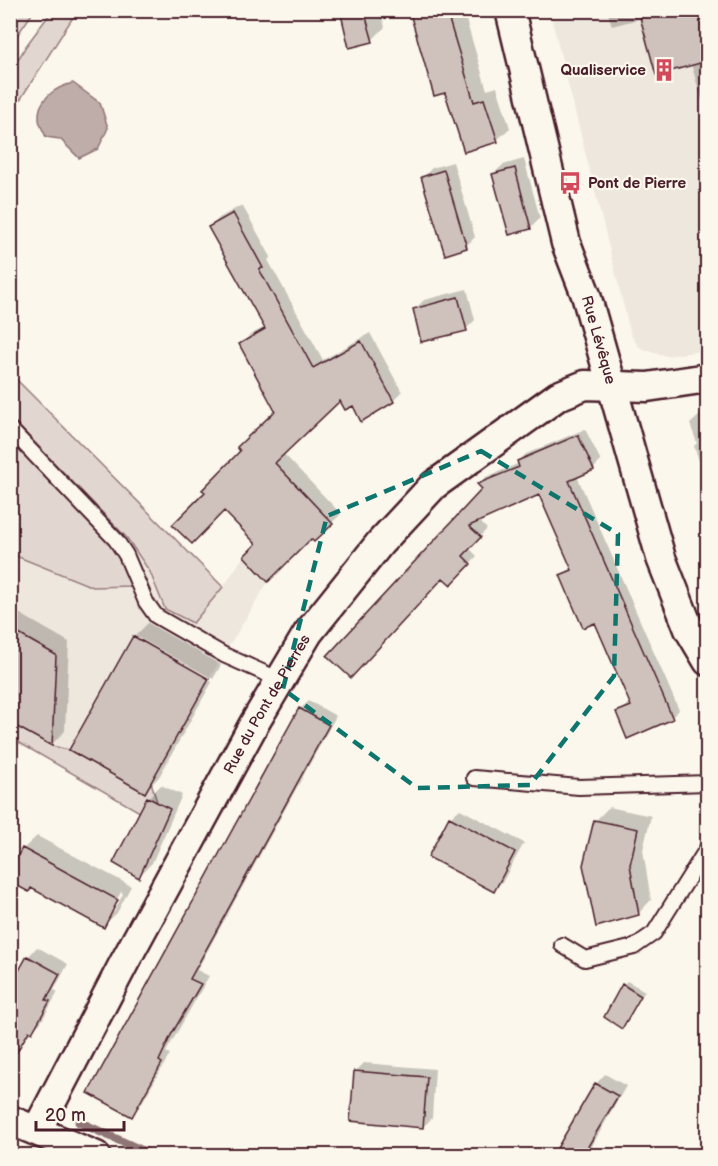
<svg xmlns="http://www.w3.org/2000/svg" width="718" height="1166" viewBox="0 0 718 1166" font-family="'Balsamiq Sans',sans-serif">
<rect width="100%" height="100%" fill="#fbf7ec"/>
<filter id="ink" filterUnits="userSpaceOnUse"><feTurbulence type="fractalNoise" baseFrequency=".0167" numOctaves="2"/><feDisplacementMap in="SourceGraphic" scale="12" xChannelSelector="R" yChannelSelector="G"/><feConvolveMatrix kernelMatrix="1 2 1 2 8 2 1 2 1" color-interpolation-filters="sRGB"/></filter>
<g filter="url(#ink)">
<path fill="#eee7de" d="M 556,10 L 707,11 L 707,350 L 667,356 L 643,349 L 638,346 L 631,335 L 550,12 Z
M 10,373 L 223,587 L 244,556 L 268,582 L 209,679 L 151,782 L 157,802 L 150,818 L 11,738 Z"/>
<path fill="#e2d7d0" stroke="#967b7e" stroke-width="1.5" d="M 11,10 L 34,11 L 11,44 L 10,11 Z
M 52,11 L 77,11 L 11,114 L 11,72 L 26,46 Z
M 10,373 L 223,587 L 193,623 L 165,609 L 150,572 L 127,538 L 11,418 Z
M 10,437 L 117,552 L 131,586 L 93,587 L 11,554 Z
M 11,723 L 52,746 L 69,750 L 145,793 L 151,782 L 157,802 L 150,818 L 11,738 Z"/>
<path fill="#bfadaa" stroke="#907477" stroke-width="1.5" d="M 73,83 L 100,103 L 108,128 L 98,149 L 79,158 L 60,139 L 46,137 C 44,132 39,124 39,119 C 37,99 56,87 73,83 Z"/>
<path fill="#0003" fill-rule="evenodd" d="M 341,10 L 380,10 L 385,27 L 372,40 Z
M 410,10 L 463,10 L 487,90 L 497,87 L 510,128 L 497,140 Z
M 607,10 L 708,10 L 708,119 L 691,64 L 642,18 L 612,26 Z
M 524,159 L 540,218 L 531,227 L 493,174 L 503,165 Z
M 453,162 L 475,237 L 466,246 L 423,177 L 432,168 Z
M 242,205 L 271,257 L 268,260 L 323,360 L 370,333 L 402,392 L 393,401 L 354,404 L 341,398 L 283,453 L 341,514 L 314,540 L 311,537 L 258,544 L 277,411 L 241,344 L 250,335 L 265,327 L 210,227 L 219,218 Z
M 467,289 L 475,320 L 466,329 L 415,309 L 424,300 Z
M 708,413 L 708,472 L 705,465 L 701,466 L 694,446 L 697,443 L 690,424 L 700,415 Z
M 585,429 L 601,461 L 593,469 L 577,476 L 679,710 L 672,717 L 618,713 L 631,702 L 596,621 L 562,576 L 573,567 L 540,493 L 478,520 L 487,529 L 469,548 L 477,556 L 451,583 L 443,577 L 484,488 L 479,484 L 486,477 L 520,463 L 519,461 L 526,454 Z
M 10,608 L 69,642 L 65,731 L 52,744 L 10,721 Z
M 148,623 L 221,665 L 213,679 L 136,636 L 136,639 L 212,682 L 159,777 L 145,791 L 71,750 L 134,637 Z
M 309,701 L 336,716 L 197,970 L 209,976 L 166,1052 L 170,1054 L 140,1106 L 131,1115 L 300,709 Z
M 161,785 L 182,795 L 152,863 L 139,876 L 148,798 Z
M 609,807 L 651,816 L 643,850 L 651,900 L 638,914 L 595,821 Z
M 460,809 L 524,843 L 503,881 L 494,890 L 450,818 Z
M 37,836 L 131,886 L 117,913 L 103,926 L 23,849 ZM 121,892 L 123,894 L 114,912 L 110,912 Z
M 37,947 L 68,964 L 54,990 L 58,992 L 41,1022 L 21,1043 L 28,957 Z
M 627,981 L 645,991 L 622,1027 L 623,985 Z
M 364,1063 L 435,1069 L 432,1118 L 423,1127 L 355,1072 Z
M 605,1074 L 626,1086 L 586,1156 L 555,1156 L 596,1084 Z"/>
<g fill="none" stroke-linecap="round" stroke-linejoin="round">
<path stroke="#907477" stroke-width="9" d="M 79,1122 L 154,1156"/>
</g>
<path fill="#cfc2bc" stroke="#4a1f2b" stroke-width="1.5" d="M 340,10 L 364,10 L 373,42 L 349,48 Z
M 409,10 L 446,10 L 474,102 L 484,99 L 498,142 L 464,152 L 445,93 L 434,96 Z
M 638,10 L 708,10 L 708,61 L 656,75 Z
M 515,168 L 531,229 L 509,235 L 492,174 Z
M 444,170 L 467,248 L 445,255 L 421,177 Z
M 233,213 L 263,268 L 259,269 L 313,368 L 361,341 L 394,402 L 361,422 L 353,406 L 345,410 L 340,401 L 275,463 L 333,524 L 314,542 L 311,539 L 268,582 L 244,556 L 256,544 L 224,511 L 192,544 L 172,525 L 205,492 L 202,490 L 240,451 L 237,447 L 275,411 L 239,344 L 265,329 L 208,227 Z
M 458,297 L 467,331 L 421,342 L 413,309 Z
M 578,435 L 594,470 L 569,481 L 673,719 L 627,739 L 616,712 L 631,706 L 595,623 L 583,628 L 571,601 L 560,575 L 572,570 L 539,495 L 469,526 L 481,537 L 463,556 L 471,564 L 451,585 L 443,578 L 351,678 L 327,656 L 482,489 L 477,484 L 519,467 L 517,461 Z
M 10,629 L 56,655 L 52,746 L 10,723 Z
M 133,636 L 209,679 L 145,793 L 69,750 Z
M 299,708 L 329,725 L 190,979 L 201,984 L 171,1035 L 159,1061 L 162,1063 L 132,1117 L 88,1093 Z
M 147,797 L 170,809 L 139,878 L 113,863 Z
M 449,817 L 515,852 L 494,892 L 428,857 Z
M 594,820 L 638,829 L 630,865 L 639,915 L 596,927 L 583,865 Z
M 22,848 L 118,900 L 104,928 L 31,888 L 29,892 L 10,882 L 10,870 Z
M 27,956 L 60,974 L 46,1000 L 50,1001 L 32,1033 L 29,1031 L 10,1064 L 10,987 Z
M 622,984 L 641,996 L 622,1029 L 604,1017 Z
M 354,1071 L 427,1077 L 423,1128 L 350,1121 Z
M 595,1083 L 618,1096 L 583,1155 L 553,1155 Z"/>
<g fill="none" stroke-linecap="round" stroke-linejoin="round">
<g stroke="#4a1f2b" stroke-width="18">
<path id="service" d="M 10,429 L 116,540 L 126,555 L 146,602 L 156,616 L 224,655 L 280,680
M 474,778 L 579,787 L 708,783
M 562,945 L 585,959 L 634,947 L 654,933 L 708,847"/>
</g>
<g stroke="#4a1f2b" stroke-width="33">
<g id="minor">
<path id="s1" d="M 510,10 L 566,243 L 586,295 L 661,558 L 689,629 L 708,661"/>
<path d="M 10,1120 L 96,1156"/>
<path id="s2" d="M 37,1130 L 124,963 L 254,724 L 308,633 L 380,543 L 434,485 L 558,396 L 585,385 L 647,387 L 708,378"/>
</g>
</g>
<use href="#service" stroke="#fbf7ec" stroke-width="14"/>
<use href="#minor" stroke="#fbf7ec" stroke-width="28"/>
</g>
</g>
<path fill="none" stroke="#0f766e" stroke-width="4.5" stroke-dasharray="12 8" stroke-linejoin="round" d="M 481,451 L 618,534 L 614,676 L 530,785 L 417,788 L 283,689 L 327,516 Z"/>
<defs>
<g id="building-bare" transform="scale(1.8)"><path d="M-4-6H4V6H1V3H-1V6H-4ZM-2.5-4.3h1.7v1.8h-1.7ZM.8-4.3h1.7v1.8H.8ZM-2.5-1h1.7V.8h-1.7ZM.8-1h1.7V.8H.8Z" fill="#d1495b" stroke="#fbf7ec" stroke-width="2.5" paint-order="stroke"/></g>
<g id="bus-bare" transform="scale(1.8)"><path d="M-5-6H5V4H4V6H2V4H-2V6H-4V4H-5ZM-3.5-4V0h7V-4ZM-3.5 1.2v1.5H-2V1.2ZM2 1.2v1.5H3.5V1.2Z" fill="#d1495b" stroke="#fbf7ec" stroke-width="2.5" paint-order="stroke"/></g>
</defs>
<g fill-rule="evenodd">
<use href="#building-bare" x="664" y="70"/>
<use href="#bus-bare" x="570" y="183"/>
</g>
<g text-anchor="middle" stroke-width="4.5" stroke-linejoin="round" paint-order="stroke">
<g font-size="15" font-weight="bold" fill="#4a1f2b" stroke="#fbf7ec" text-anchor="end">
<text x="646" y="75">Qualiservice</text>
<text x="588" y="188" text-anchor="start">Pont de Pierre</text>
</g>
<g font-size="15" fill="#4a1f2b" stroke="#fbf7ec">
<text dy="5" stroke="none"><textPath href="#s1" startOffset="342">Rue Lévêque</textPath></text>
<text dy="5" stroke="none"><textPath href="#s2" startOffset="484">Rue du Pont de Pierres</textPath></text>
</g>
</g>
<rect width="718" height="1166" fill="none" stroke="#fbf7ec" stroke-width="36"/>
<rect x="18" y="18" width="682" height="1130" fill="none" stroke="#4a1f2b" stroke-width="2" filter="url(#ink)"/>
<path d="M36 1121v9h88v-9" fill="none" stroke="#4a1f2b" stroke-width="3"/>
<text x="45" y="1121" font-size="18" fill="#4a1f2b" stroke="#fbf7ec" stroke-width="4.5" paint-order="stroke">20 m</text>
</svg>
